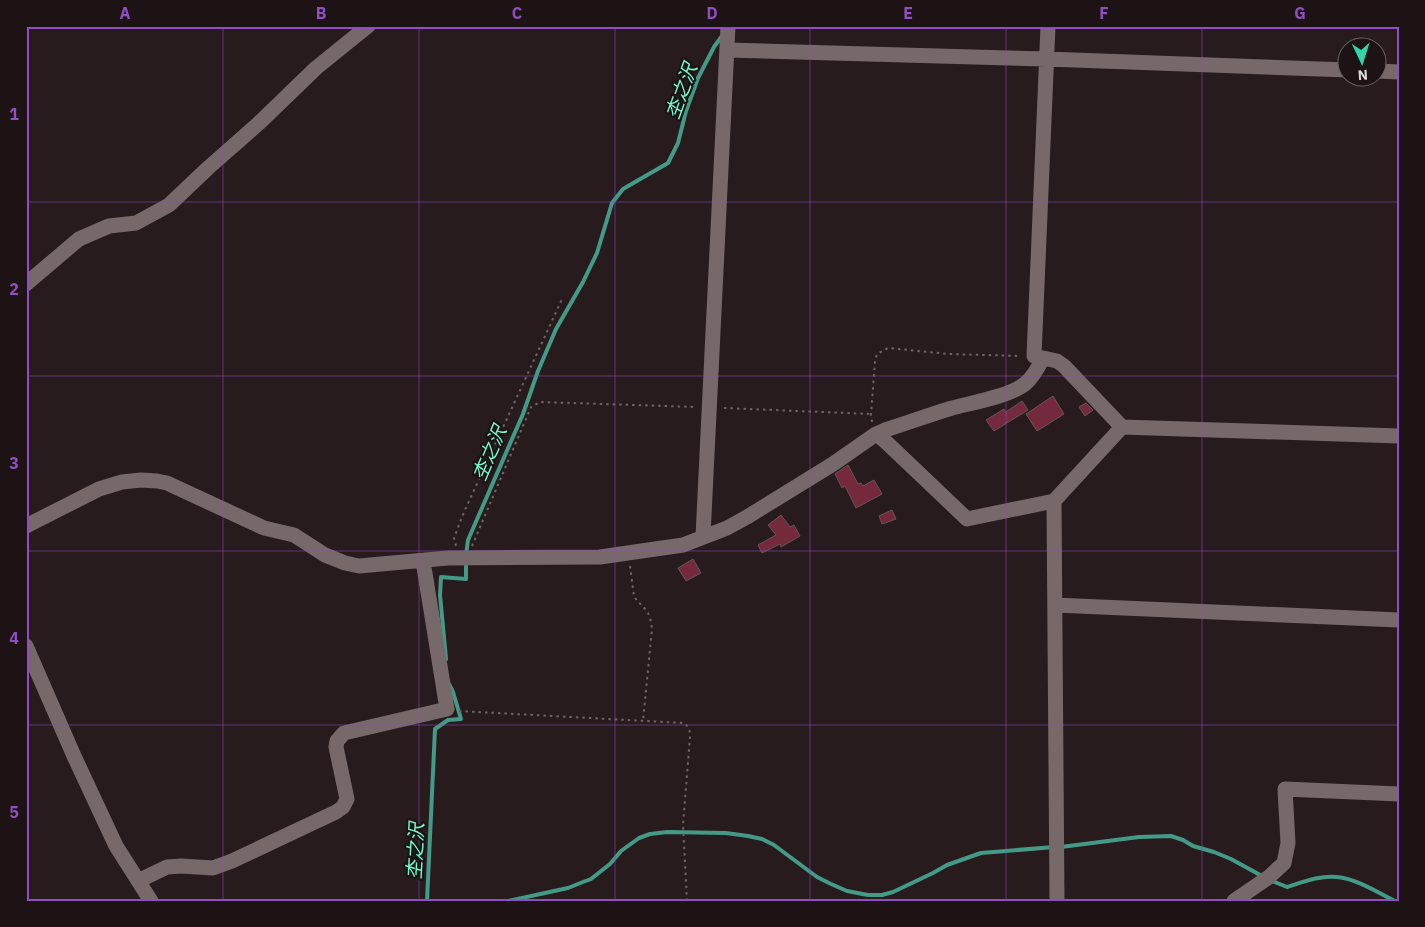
<svg xmlns="http://www.w3.org/2000/svg" width="1425" height="927" viewBox="0 0 1425 927" font-family="'IBM Plex Sans','Noto Sans JP',sans-serif">
<rect width="100%" height="100%" fill="#271b1d"/>
<g fill="none" stroke-linecap="round" stroke-linejoin="round">
<path stroke="#439b87" stroke-width="4" d="M 466,555 L 468,540 L 523,414 L 538,371 L 556,329 L 583,282 L 597,253 L 612,203 L 623,189 L 668,163 L 678,143 L 686,111 L 698,78 L 714,47 L 722,36
M 446,659 L 440,595 L 441,577 L 466,579 L 466,562
M 1061,847 L 1139,837 L 1171,836 L 1183,840 L 1193,846 L 1214,852 L 1231,859 L 1262,876
M 1270,880 L 1287,887 C 1303,882 1321,875 1337,877 C 1357,879 1377,892 1395,901
M 427,901 L 435,729 L 448,720 L 461,719 L 453,692 L 449,684
M 508,901 L 568,888 L 583,882 L 591,879 L 610,864 L 621,851 L 639,838 L 650,834 L 667,832 L 726,833 L 748,836 L 762,839 L 774,845 L 817,877 L 831,884 L 847,891 L 868,895 L 882,895 L 893,892 L 933,873 L 947,865 L 981,853 L 1054,847"/>
</g>
<path fill="#74293d" stroke="#655659" d="M 1053,396 L 1064,414 L 1037,431 L 1026,414 Z
M 1022,401 L 1028,410 L 994,431 L 986,420 L 1004,409 L 1006,412 Z
M 1086,403 L 1093,410 L 1085,416 L 1079,407 Z
M 848,465 L 858,484 L 861,483 L 863,486 L 874,480 L 882,494 L 856,508 L 845,486 L 842,488 L 835,474 Z
M 892,510 L 896,519 L 882,524 L 879,516 Z
M 781,515 L 790,527 L 794,525 L 800,536 L 781,547 L 780,544 L 762,553 L 758,545 L 776,535 L 768,525 Z
M 693,559 L 701,573 L 686,581 L 678,568 Z"/>
<g fill="none" stroke-linecap="round" stroke-linejoin="round">
<path stroke="#6e6365" stroke-width="2" stroke-dasharray="2.5 4" stroke-linecap="butt" d="M 724,408 L 871,414
M 872,422 L 871,414 L 875,361 L 877,354 L 888,348 L 949,354 L 1021,356
M 456,546 L 454,538 L 464,512 L 563,297
M 472,546 L 531,407 L 540,402 L 696,407
M 630,566 L 634,596 C 637,602 641,604 645,609 C 650,614 651,622 652,629 L 643,721
M 459,711 L 683,723 C 689,726 690,730 690,737 L 683,825 L 687,901"/>
<path stroke="#77686a" stroke-width="15" d="M 1048,26 L 1034,356 L 1057,361 L 1064,366 L 1122,427 L 1399,436
M 727,50 L 1047,59 L 1348,70
M 1378,71 L 1399,72
M 26,284 L 79,239 L 109,226 L 136,223 L 169,205 L 208,168 L 259,123 L 316,68 L 368,26
M 876,434 L 885,441 L 967,519 L 1054,501 L 1122,427
M 1054,501 L 1057,901
M 26,526 L 99,489 L 122,482 L 141,480 L 157,481 L 167,483 L 264,528 L 294,535 L 325,555 L 345,563 L 359,566 L 448,558 L 600,557 L 683,545 L 727,528 L 747,517 L 833,464 L 876,434 L 885,430 C 907,423 929,415 952,408 C 971,403 1011,396 1026,383 C 1033,377 1039,366 1043,358
M 703,536 L 728,26
M 1055,605 L 1399,620
M 26,646 L 74,756 L 116,846 L 151,901
M 138,881 L 167,867 L 181,866 L 213,868 L 232,861 L 336,812 L 343,807 L 347,799 L 336,747 L 337,741 L 344,733 L 447,709 L 423,561
M 1234,901 L 1269,877 L 1284,863 L 1288,843 L 1285,789 L 1399,794"/>
</g>
<path fill="none" stroke="#8f4ec4" stroke-width="1" stroke-opacity="0.55" d="M 223,26 L 223,901M 419,26 L 419,901M 615,26 L 615,901M 810,26 L 810,901M 1006,26 L 1006,901M 1202,26 L 1202,901M 26,202 L 1399,202M 26,376 L 1399,376M 26,551 L 1399,551M 26,725 L 1399,725"/>
<g text-anchor="middle" stroke-width="4.5" stroke-linejoin="round" paint-order="stroke">
<g font-size="19" font-style="italic" fill="#71fcd0" stroke="#1d1214">
<text transform="translate(681 91) rotate(-70)" y="7">杢之沢</text>
<text transform="translate(489 453) rotate(-67)" y="7">杢之沢</text>
<text transform="translate(415 851) rotate(-87)" y="7">杢之沢</text>
</g>
</g>
<rect width="1425" height="927" fill="none" stroke="#1d1214" stroke-width="55"/>
<g transform="translate(1362 62) rotate(176)"><circle r="24" fill="#1d1214" stroke="#6b6162"/>
<path d="M0-4L9 19L0 12L-9 19Z" fill="#32d4a8"/>
<text y="-8" font-size="14" font-weight="bold" text-anchor="middle" fill="#dfd7d8">N</text>
</g>
<rect x="28" y="28" width="1370" height="872" fill="none" stroke="#8f4ec4" stroke-width="2"/>
<g font-size="16" text-anchor="middle" font-weight="bold" fill="#8f4ec4">
<text x="125" y="19">A</text>
<text x="321" y="19">B</text>
<text x="517" y="19">C</text>
<text x="712" y="19">D</text>
<text x="908" y="19">E</text>
<text x="1104" y="19">F</text>
<text x="1300" y="19">G</text>
<text x="14" y="120">1</text>
<text x="14" y="295">2</text>
<text x="14" y="469">3</text>
<text x="14" y="644">4</text>
<text x="14" y="818">5</text>
</g>
</svg>
